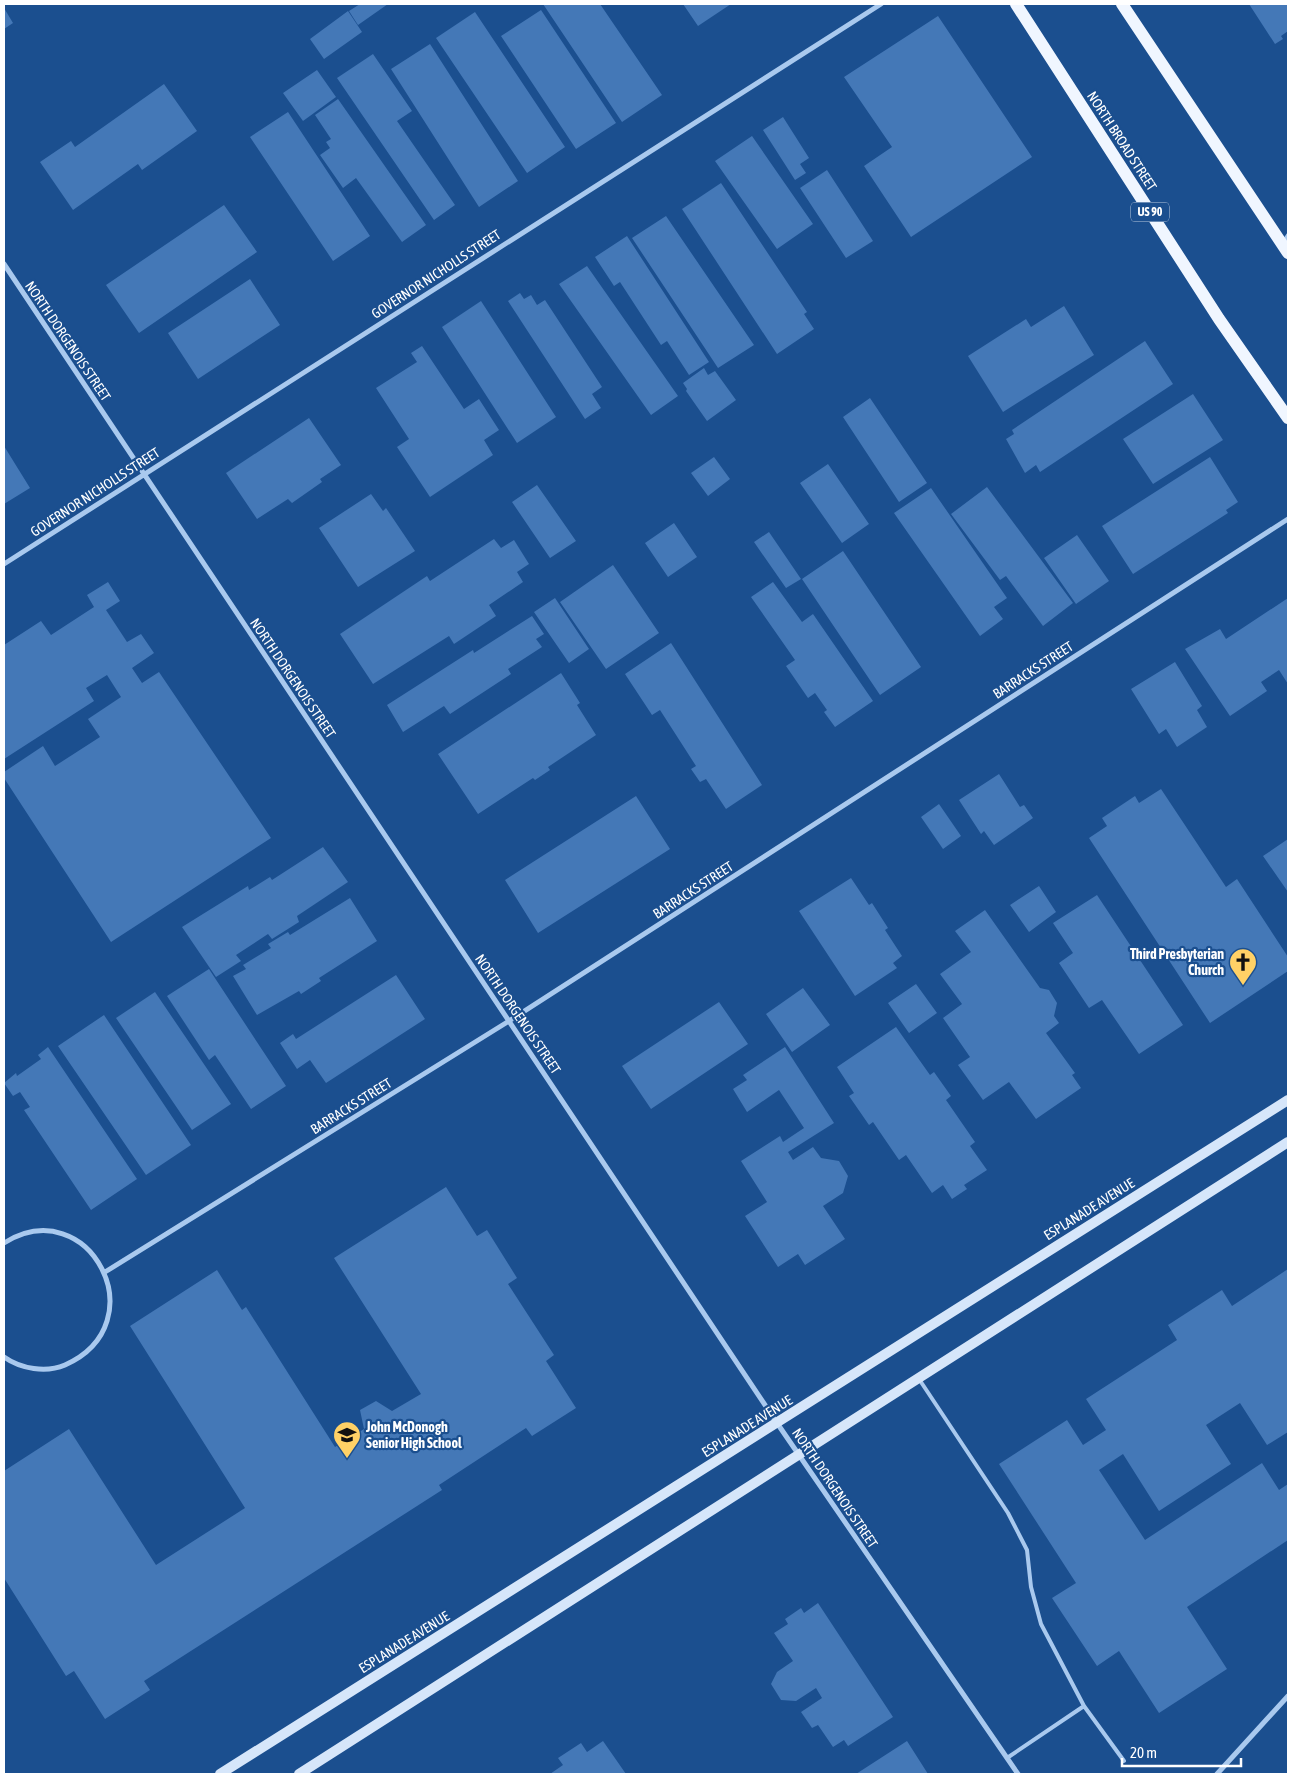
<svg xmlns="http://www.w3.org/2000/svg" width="1292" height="1778" viewBox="0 0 1292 1778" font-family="'Asap Condensed',sans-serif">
<rect width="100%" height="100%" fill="#1b4f8f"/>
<path fill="#4478b7" d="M 360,4 L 388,4 L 358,25 L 349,11 Z
M 543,4 L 600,4 L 662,95 L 622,122 Z
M 683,4 L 731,4 L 698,26 Z
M 1249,4 L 1288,4 L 1288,31 L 1281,36 L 1283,39 L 1275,44 Z
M 4,8 L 13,23 L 4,29 Z
M 541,10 L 616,123 L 576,149 L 501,36 Z
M 348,11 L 362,32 L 324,59 L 310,39 Z
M 475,12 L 565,147 L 527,173 L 436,38 Z
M 938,16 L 1032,157 L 911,237 L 864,166 L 892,147 L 844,77 Z
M 430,44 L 518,181 L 479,207 L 391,69 Z
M 373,54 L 412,111 L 397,121 L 455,205 L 434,220 L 337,78 Z
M 317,70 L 336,97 L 303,121 L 283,93 Z
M 164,84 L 197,131 L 142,170 L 138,164 L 73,210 L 40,162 L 71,141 L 75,147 Z
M 338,99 L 426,225 L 402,242 L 356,178 L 343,188 L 320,155 L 330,148 L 326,142 L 331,139 L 315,115 Z
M 288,112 L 370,236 L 333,261 L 250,137 Z
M 783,117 L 809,158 L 800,164 L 806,173 L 795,180 L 763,130 Z
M 752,136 L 813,224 L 777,249 L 715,161 Z
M 827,170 L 873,241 L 846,258 L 800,188 Z
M 721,183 L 807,312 L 804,314 L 814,329 L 777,354 L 682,209 Z
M 224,205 L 257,252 L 139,333 L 106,285 Z
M 666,216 L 754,345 L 718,368 L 632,238 Z
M 627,236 L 709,362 L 689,375 L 667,341 L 661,345 L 620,282 L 614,286 L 595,257 Z
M 587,266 L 678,396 L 651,415 L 559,284 Z
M 250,279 L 280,325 L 198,379 L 168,333 Z
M 520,293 L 524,299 L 531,295 L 537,305 L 545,300 L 602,387 L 592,394 L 601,408 L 585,419 L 508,301 Z
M 481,301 L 556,417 L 517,443 L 442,327 Z
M 1064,306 L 1094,355 L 1003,412 L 968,356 L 1026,319 L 1031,327 Z
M 1145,341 L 1173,384 L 1040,472 L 1036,465 L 1025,473 L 1006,439 L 1014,434 L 1012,430 Z
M 422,346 L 464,409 L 479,399 L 499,430 L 484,440 L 493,455 L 430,497 L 397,447 L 409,439 L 376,388 L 417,362 L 411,353 Z
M 704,368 L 708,375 L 715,371 L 736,400 L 707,421 L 686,391 L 687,389 L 683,383 Z
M 1193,394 L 1223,440 L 1153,484 L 1123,439 Z
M 870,398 L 927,483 L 899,502 L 843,417 Z
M 309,418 L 341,465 L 320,479 L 322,482 L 292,503 L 288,499 L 257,519 L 226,473 Z
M 4,446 L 30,488 L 4,504 Z
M 714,457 L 730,479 L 708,496 L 691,473 Z
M 1210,457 L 1238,502 L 1226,510 L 1228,513 L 1133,574 L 1102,526 Z
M 828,464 L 869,524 L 842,543 L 800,483 Z
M 537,485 L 576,541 L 550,558 L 512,502 Z
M 987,487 L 1073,603 L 1043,626 L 1006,576 L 1000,580 L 951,514 Z
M 931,488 L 1007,598 L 994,607 L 1003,619 L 980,636 L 894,513 Z
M 371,494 L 383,511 L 386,508 L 415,551 L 358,587 L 319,528 Z
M 674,523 L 697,557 L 668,577 L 645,543 Z
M 769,532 L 801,579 L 786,588 L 754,542 Z
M 1077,535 L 1109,581 L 1076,604 L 1044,558 Z
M 494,539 L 501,548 L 514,540 L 529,564 L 517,572 L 523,582 L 489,605 L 496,616 L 454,644 L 449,636 L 373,684 L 340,634 L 427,576 L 430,581 Z
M 843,551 L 921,667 L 880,695 L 802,579 Z
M 613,565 L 659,633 L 606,669 L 560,602 Z
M 108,582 L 120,601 L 106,610 L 127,642 L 141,634 L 154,653 L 132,668 L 142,683 L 159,672 L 271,838 L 111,942 L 4,778 L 4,772 L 43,746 L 55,766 L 100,737 L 88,719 L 121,697 L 107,675 L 86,688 L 94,701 L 4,759 L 4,645 L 41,621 L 51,635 L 94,607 L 87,595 Z
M 773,582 L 802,622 L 813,614 L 873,701 L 835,727 L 824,712 L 827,710 L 815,693 L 808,698 L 786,666 L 795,660 L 751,597 Z
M 555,598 L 589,649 L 569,663 L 534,612 Z
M 1288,598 L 1288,684 L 1279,670 L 1261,682 L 1267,691 L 1230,716 L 1185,649 L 1220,629 L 1226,639 Z
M 532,616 L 544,634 L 536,639 L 542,647 L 508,669 L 511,674 L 450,714 L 444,706 L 403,732 L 387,705 L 473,650 L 474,653 Z
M 671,643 L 762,785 L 726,809 L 706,779 L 700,782 L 691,769 L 696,766 L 660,710 L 652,715 L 625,674 Z
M 1175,662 L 1202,706 L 1197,710 L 1207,727 L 1177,747 L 1166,729 L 1159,734 L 1131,689 Z
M 561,673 L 580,703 L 577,705 L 596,735 L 548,767 L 550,770 L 535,780 L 533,778 L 478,814 L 438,754 Z
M 999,774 L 1020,807 L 1024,805 L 1033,818 L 994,845 L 984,831 L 981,834 L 959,800 Z
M 1161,789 L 1226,887 L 1237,879 L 1288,957 L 1288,971 L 1210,1023 L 1089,838 L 1107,826 L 1102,818 L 1135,796 L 1139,803 Z
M 636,796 L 670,849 L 538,933 L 505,880 Z
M 939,804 L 961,836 L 943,849 L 921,817 Z
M 1288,839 L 1288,892 L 1263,856 Z
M 323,847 L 348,882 L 297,916 L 299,922 L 272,939 L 268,934 L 236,955 L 241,961 L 216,977 L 182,927 L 248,886 L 249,890 L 270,877 L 272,880 Z
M 851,878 L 869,905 L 872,903 L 888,928 L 885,930 L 902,956 L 893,963 L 897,968 L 855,996 L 799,911 Z
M 1039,886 L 1056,912 L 1029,932 L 1010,905 Z
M 1097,895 L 1183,1025 L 1139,1054 L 1102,1000 L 1089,1008 L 1059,963 L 1073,953 L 1053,923 Z
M 350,898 L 377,941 L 319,978 L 321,981 L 301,994 L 299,991 L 257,1015 L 233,976 L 246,969 L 243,965 L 271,948 L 268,944 L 288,932 L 290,935 Z
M 985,910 L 1040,988 L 1049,990 L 1057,1003 L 1054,1016 L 1059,1023 L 1046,1033 L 1075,1073 L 1072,1075 L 1081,1088 L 1036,1119 L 1009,1082 L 983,1100 L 958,1065 L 970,1057 L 943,1018 L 962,1004 L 940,974 L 971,952 L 955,931 Z
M 209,969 L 286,1086 L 251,1109 L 215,1055 L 209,1060 L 167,996 Z
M 396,975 L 425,1019 L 326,1083 L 310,1060 L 297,1069 L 280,1043 L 293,1034 L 296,1039 Z
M 916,984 L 937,1013 L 909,1033 L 888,1003 Z
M 803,988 L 830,1025 L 792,1052 L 766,1014 Z
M 155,992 L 231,1104 L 192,1130 L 116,1018 Z
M 719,1002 L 748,1044 L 651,1109 L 622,1066 Z
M 104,1015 L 191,1145 L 146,1175 L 58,1046 Z
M 896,1027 L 930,1075 L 934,1072 L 951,1096 L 946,1100 L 975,1142 L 970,1146 L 987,1170 L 964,1185 L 967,1189 L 952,1199 L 943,1185 L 932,1193 L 906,1155 L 899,1160 L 873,1122 L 869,1125 L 849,1096 L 854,1093 L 837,1067 Z
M 48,1047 L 137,1179 L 91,1210 L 24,1110 L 30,1107 L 20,1092 L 13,1096 L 4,1083 L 16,1073 L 17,1076 L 41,1059 L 38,1055 Z
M 785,1047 L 834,1123 L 788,1152 L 793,1160 L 813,1147 L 821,1158 L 839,1161 L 848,1176 L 843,1193 L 823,1206 L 845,1239 L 805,1265 L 798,1254 L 778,1267 L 745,1216 L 767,1202 L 741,1161 L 780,1136 L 783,1142 L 804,1128 L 779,1090 L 747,1112 L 733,1089 L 747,1080 L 743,1075 Z
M 446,1187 L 477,1236 L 487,1230 L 517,1278 L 508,1284 L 554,1355 L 546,1361 L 576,1408 L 532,1436 L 526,1428 L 439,1485 L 442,1490 L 144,1681 L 150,1690 L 105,1719 L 74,1671 L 66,1676 L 4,1578 L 4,1471 L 69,1429 L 156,1565 L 245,1508 L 130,1326 L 217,1270 L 242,1310 L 246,1307 L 335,1447 L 364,1429 L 360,1410 L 376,1401 L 392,1411 L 421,1394 L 334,1258 Z
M 1288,1269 L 1288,1432 L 1267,1445 L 1240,1403 L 1206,1425 L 1231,1464 L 1159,1511 L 1123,1454 L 1099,1470 L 1145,1540 L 1262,1463 L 1279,1490 L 1288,1484 L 1288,1540 L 1187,1607 L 1227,1669 L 1159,1713 L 1119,1651 L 1097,1666 L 1052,1598 L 1076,1583 L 999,1464 L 1067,1420 L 1083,1445 L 1106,1430 L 1086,1399 L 1177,1340 L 1168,1325 L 1222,1290 L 1232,1306 Z
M 818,1603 L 893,1717 L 848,1746 L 844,1740 L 833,1747 L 818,1725 L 812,1728 L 801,1712 L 822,1698 L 816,1688 L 796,1701 L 781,1700 L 771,1684 L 777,1672 L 793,1661 L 774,1633 L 788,1624 L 785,1619 L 801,1608 L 804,1613 Z
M 603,1741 L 626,1774 L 550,1774 L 563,1765 L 558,1758 L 581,1743 L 587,1752 Z
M 907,1741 L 928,1774 L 856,1774 Z"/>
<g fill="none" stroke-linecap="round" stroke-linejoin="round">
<path stroke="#a9c9ee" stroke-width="4" d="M 919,1379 L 1008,1513 L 1027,1550 L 1031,1587 L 1041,1624 L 1084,1706
M 1007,1758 L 1084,1706 L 1124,1761"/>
<path stroke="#a9c9ee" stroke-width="5" d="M 1283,244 L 1288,236
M 4,264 L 777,1423 L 1018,1774
M 4,564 L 881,4
M 4,1243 C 89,1190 159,1323 65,1365 C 46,1373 21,1369 4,1357
M 105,1272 L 509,1021 L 1288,519
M 1217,1774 L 1288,1696"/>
<path stroke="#d6e6fa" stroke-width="10" d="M 220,1774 L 1288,1100
M 299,1774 L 1288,1142"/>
<path stroke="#f0f6ff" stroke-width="12" d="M 1016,4 L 1219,319 L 1288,418
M 1122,4 L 1288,253"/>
</g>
<defs>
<g id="church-pin" transform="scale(1.4375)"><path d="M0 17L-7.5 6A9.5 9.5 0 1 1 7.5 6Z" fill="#ffd166" stroke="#1b4f8f"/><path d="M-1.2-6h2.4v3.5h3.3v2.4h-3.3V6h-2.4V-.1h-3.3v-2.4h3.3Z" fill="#111"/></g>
<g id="school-pin" transform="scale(1.4375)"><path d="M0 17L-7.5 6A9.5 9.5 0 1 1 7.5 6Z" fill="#ffd166" stroke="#1b4f8f"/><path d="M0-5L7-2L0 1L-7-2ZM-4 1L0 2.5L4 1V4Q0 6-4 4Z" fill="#111"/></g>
</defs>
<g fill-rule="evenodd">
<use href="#church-pin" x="1243" y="962"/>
<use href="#school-pin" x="347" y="1435"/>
</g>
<g text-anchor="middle" stroke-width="4.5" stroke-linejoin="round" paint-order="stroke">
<rect fill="#1b4f8f" stroke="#bbcadd" stroke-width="1" x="1131" y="202.5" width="38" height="19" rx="4"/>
<g font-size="12" font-weight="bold" fill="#fff">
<text x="1150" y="216">US 90</text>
</g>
<g font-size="14" fill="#fff" stroke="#1b4f8f">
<text transform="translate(1122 141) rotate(57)" y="5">NORTH BROAD STREET</text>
<text transform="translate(436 274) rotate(-33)" y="5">GOVERNOR NICHOLLS STREET</text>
<text transform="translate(68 341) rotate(56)" y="5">NORTH DORGENOIS STREET</text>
<text transform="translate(95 492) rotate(-33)" y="5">GOVERNOR NICHOLLS STREET</text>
<text transform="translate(1033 670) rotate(-33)" y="5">BARRACKS STREET</text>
<text transform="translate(293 678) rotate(56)" y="5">NORTH DORGENOIS STREET</text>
<text transform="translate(693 890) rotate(-33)" y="5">BARRACKS STREET</text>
<text transform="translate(518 1014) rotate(56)" y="5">NORTH DORGENOIS STREET</text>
<text transform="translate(351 1106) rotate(-32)" y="5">BARRACKS STREET</text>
<text transform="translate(1089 1209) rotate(-32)" y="5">ESPLANADE AVENUE</text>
<text transform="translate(747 1426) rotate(-32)" y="5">ESPLANADE AVENUE</text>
<text transform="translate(835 1488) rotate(56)" y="5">NORTH DORGENOIS STREET</text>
<text transform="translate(404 1642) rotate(-32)" y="5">ESPLANADE AVENUE</text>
</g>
<g font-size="14" font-weight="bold" fill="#fff" stroke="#1b4f8f" text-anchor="end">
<text x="1224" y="959">Third Presbyterian<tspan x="1224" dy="16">Church</tspan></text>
<text x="366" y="1432" text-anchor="start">John McDonogh<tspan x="366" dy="16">Senior High School</tspan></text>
</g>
</g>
<rect width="1292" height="1778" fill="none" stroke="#ffffff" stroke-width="10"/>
<path d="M1122 1758v8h119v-8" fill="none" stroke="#ffffff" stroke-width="2.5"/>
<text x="1130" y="1758" font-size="15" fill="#ffffff" stroke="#1b4f8f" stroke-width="4" paint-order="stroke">20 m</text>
</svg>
